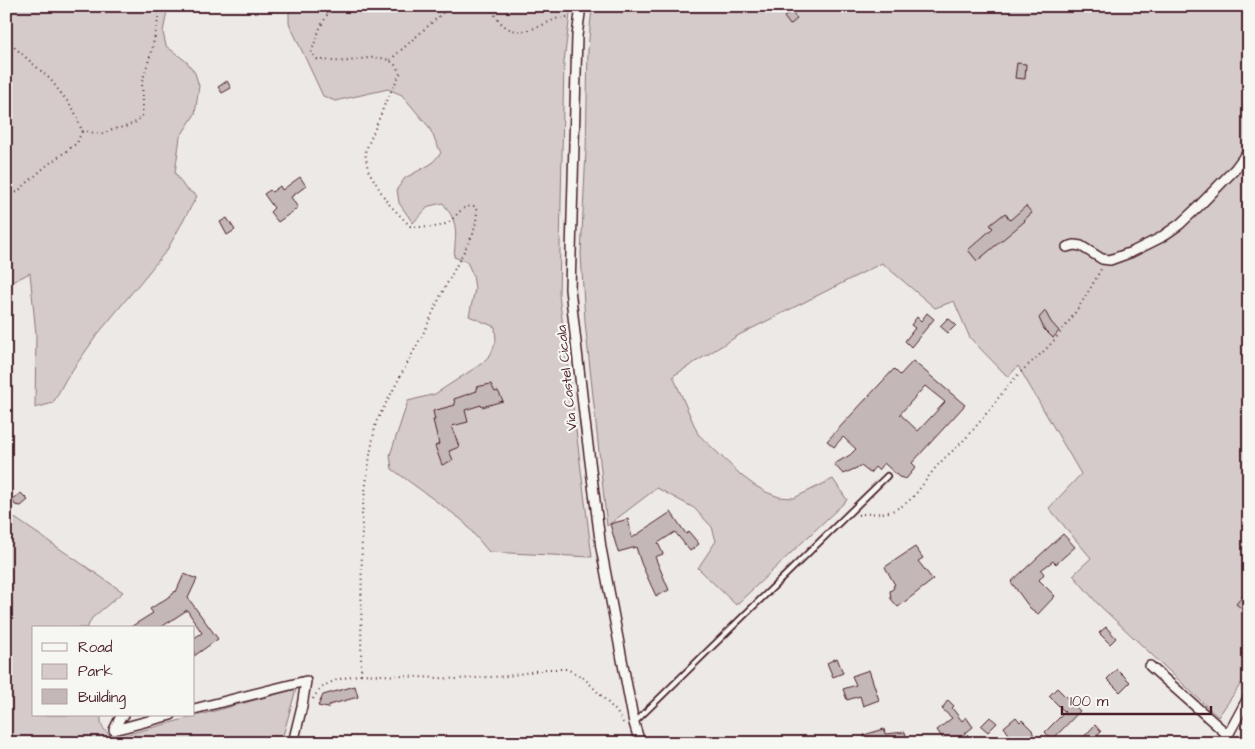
<svg xmlns="http://www.w3.org/2000/svg" width="1255" height="749" viewBox="0 0 1255 749" font-family="'Architects Daughter',sans-serif">
<rect width="100%" height="100%" fill="#ece9e6"/>
<filter id="ink" filterUnits="userSpaceOnUse"><feTurbulence type="fractalNoise" baseFrequency=".02" numOctaves="2"/><feDisplacementMap in="SourceGraphic" scale="10" xChannelSelector="R" yChannelSelector="G"/><feConvolveMatrix kernelMatrix="1 2 1 2 8 2 1 2 1" color-interpolation-filters="sRGB"/></filter>
<g filter="url(#ink)">
<path fill="#d4cbca" stroke="#8f757a" d="M 6,6 L 168,6 L 163,32 L 166,46 L 187,62 L 195,73 L 199,86 L 195,114 L 180,137 L 175,173 L 185,188 L 197,196 L 167,250 L 97,335 L 66,379 L 53,403 L 35,408 L 36,334 L 30,273 L 6,285 Z
M 289,6 L 571,6 L 564,62 L 559,295 L 592,557 L 489,552 L 462,520 L 392,469 L 390,455 L 408,401 L 435,394 L 481,364 L 491,354 L 496,341 L 495,327 L 469,316 L 475,289 L 473,275 L 467,262 L 454,257 C 456,231 459,224 443,203 L 429,206 L 413,223 L 399,203 L 397,189 L 405,178 L 431,164 L 441,153 L 429,127 L 402,95 L 388,89 L 335,101 L 323,96 L 289,23 Z
M 592,6 L 1249,6 L 1249,672 L 1218,717 L 1098,604 L 1073,575 L 1091,558 L 1049,508 L 1081,474 L 1018,366 L 1008,377 L 970,338 L 954,301 L 935,308 L 882,263 L 739,335 L 673,376 L 698,434 L 742,476 L 754,485 L 766,492 L 779,497 L 794,498 L 833,479 L 847,500 L 736,605 L 698,568 L 716,541 L 712,527 L 694,508 L 657,488 L 607,526 L 585,322 L 581,254 L 586,150 L 588,50 Z
M 6,512 L 123,592 L 92,618 L 87,628 L 34,628 L 34,715 L 101,715 C 100,727 105,732 114,738 L 296,689 L 281,743 L 6,743 Z"/>
<path fill="#c4b7b7" stroke="#4a1f2b" fill-rule="evenodd" d="M 791,11 L 797,19 L 790,25 L 784,17 Z
M 1017,63 L 1026,64 L 1025,79 L 1015,78 Z
M 227,81 L 231,88 L 222,93 L 218,87 Z
M 300,177 L 306,186 L 291,197 L 298,208 L 278,222 L 270,212 L 274,208 L 264,194 L 270,190 L 272,192 L 280,186 L 282,190 Z
M 1026,206 L 1032,213 L 1024,220 L 1025,221 L 977,261 L 968,250 L 993,228 L 990,225 L 1005,213 L 1010,220 Z
M 227,218 L 235,230 L 227,235 L 220,222 Z
M 1045,311 L 1051,322 L 1059,331 L 1053,338 L 1044,329 L 1039,318 Z
M 927,313 L 934,319 L 911,347 L 905,341 L 915,328 L 911,325 L 917,317 L 921,321 Z
M 948,318 L 956,325 L 948,333 L 940,326 Z
M 913,361 L 965,405 L 912,463 L 916,467 L 906,479 L 899,477 L 884,463 L 878,470 L 875,467 L 870,473 L 861,466 L 843,474 L 834,464 L 850,455 L 856,449 L 843,437 L 834,447 L 827,441 L 894,369 L 900,375 ZM 925,386 L 945,402 L 918,431 L 900,414 Z
M 491,384 L 495,392 L 498,391 L 503,401 L 482,407 L 481,405 L 465,410 L 468,422 L 452,426 L 459,447 L 449,451 L 453,460 L 442,465 L 435,446 L 439,444 L 433,420 L 435,420 L 433,411 L 455,405 L 454,399 L 477,391 L 476,387 Z
M 21,493 L 28,500 L 21,506 L 15,505 L 12,499 Z
M 671,512 L 686,534 L 689,532 L 699,544 L 690,551 L 675,532 L 658,543 L 663,554 L 655,557 L 669,590 L 656,596 L 641,563 L 636,547 L 618,552 L 610,524 L 628,519 L 632,538 Z
M 1063,534 L 1075,547 L 1056,564 L 1053,561 L 1041,570 L 1044,574 L 1039,580 L 1055,596 L 1038,614 L 1030,608 L 1011,582 Z
M 915,547 L 923,558 L 918,561 L 933,580 L 898,607 L 891,599 L 890,591 L 894,588 L 893,586 L 895,585 L 885,567 Z
M 184,574 L 197,579 L 188,598 L 218,639 L 194,656 L 194,638 L 202,633 L 187,610 L 160,628 L 129,628 L 153,613 L 150,609 L 173,594 L 175,591 L 176,592 Z
M 1249,589 L 1249,614 L 1236,604 Z
M 1106,627 L 1116,638 L 1110,644 L 1099,633 Z
M 837,658 L 843,673 L 833,677 L 827,663 Z
M 1117,669 L 1130,682 L 1120,692 L 1107,679 Z
M 869,670 L 879,700 L 863,706 L 860,696 L 847,700 L 843,689 L 856,685 L 852,676 Z
M 355,686 L 358,697 L 329,705 L 328,708 L 318,706 L 323,695 Z
M 1057,688 L 1080,711 L 1052,740 L 1045,732 L 1065,712 L 1049,696 Z
M 948,700 L 954,706 L 952,708 L 962,721 L 966,717 L 973,727 L 953,743 L 946,743 L 937,730 L 952,718 L 942,709 Z
M 990,717 L 997,723 L 988,732 L 981,726 Z
M 1016,717 L 1020,722 L 1022,720 L 1032,730 L 1034,737 L 1031,738 L 1032,743 L 1019,743 L 1013,736 L 1011,737 L 1004,727 Z
M 1095,725 L 1101,732 L 1090,743 L 1078,743 Z
M 884,729 L 885,734 L 905,732 L 908,743 L 864,743 L 864,735 Z"/>
<g fill="none" stroke-linecap="round" stroke-linejoin="round">
<g stroke="#4a1f2b" stroke-width="8">
<path id="lane" d="M 635,722 L 887,476"/>
</g>
<g stroke="#4a1f2b" stroke-width="12">
<path id="street" d="M 581,6 L 577,36 L 570,289 L 585,422 L 601,548 L 634,723 L 640,743
M 1067,247 L 1074,245 L 1081,246 L 1102,259 L 1110,260 L 1132,252 L 1160,238 L 1180,224 L 1198,207 L 1235,169 L 1249,150
M 1150,666 L 1228,735
M 194,709 L 306,681 L 302,706 L 293,743
M 124,715 L 121,716 L 114,730 L 171,715
M 1221,743 L 1228,735 L 1249,696"/>
</g>
<path stroke="#4a1f2b" stroke-width="2" stroke-dasharray="1 4" stroke-linecap="butt" d="M 332,6 L 320,28 L 311,53 L 317,59 C 328,61 338,62 349,61 C 367,58 393,51 400,74 L 386,101 L 377,124 L 365,152 L 368,170 L 387,202 L 410,226 C 422,227 434,229 445,224 C 457,219 459,205 475,206 L 477,211 L 476,222 L 473,234 L 440,297 L 425,330 L 376,422 L 370,455 L 362,513 L 361,674 L 458,679 L 508,676 L 546,669 L 567,669 L 584,678 L 616,711 L 625,726
M 490,6 C 502,30 514,37 540,26 C 550,22 558,16 570,17
M 6,42 L 13,46 L 50,79 L 74,110 L 82,131 L 77,143 L 46,166 L 17,192 L 6,197
M 390,60 L 446,10 L 451,6
M 82,131 L 102,134 L 117,128 L 125,127 L 136,122 L 142,116 L 143,104 L 142,82 L 152,50 L 158,20 L 158,6
M 858,515 C 872,512 884,516 898,508 C 917,499 925,478 939,464 C 946,456 954,450 961,443 C 981,423 996,399 1015,378 C 1025,367 1037,358 1048,347 C 1070,323 1086,297 1101,269
M 313,699 C 323,680 341,679 361,674"/>
<use href="#lane" stroke="#f6f6f2" stroke-width="4.5"/>
<use href="#street" stroke="#f6f6f2" stroke-width="9"/>
</g>
</g>
<g text-anchor="middle" stroke-width="4.5" stroke-linejoin="round" paint-order="stroke">
<g font-size="14" fill="#4a1f2b" stroke="#f6f6f2">
<text transform="translate(566 378) rotate(-96)" y="5">Via Castel Cicala</text>
</g>
</g>
<rect width="1255" height="749" fill="none" stroke="#f6f6f2" stroke-width="25"/>
<rect x="12" y="12" width="1230" height="724" fill="none" stroke="#4a1f2b" stroke-width="2" filter="url(#ink)"/>
<rect x="32" y="626" width="162" height="90" fill="#f6f6f2" stroke="#b1a0a2"/>
<rect x="42" y="643" width="25" height="8" fill="#f6f6f2" stroke="#b1a0a2"/>
<text x="78" y="652" font-size="15" fill="#4a1f2b">Road</text>
<rect x="42" y="664" width="25" height="15" fill="#d4cbca" stroke="#b1a0a2"/>
<text x="78" y="676" font-size="15" fill="#4a1f2b">Park</text>
<rect x="42" y="689" width="25" height="15" fill="#c4b7b7" stroke="#b1a0a2"/>
<text x="78" y="702" font-size="15" fill="#4a1f2b">Building</text>
<path d="M1062 706v8h149v-8" fill="none" stroke="#4a1f2b" stroke-width="2.5"/>
<text x="1070" y="706" font-size="15" fill="#4a1f2b" stroke="#f6f6f2" stroke-width="4" paint-order="stroke">100 m</text>
</svg>
